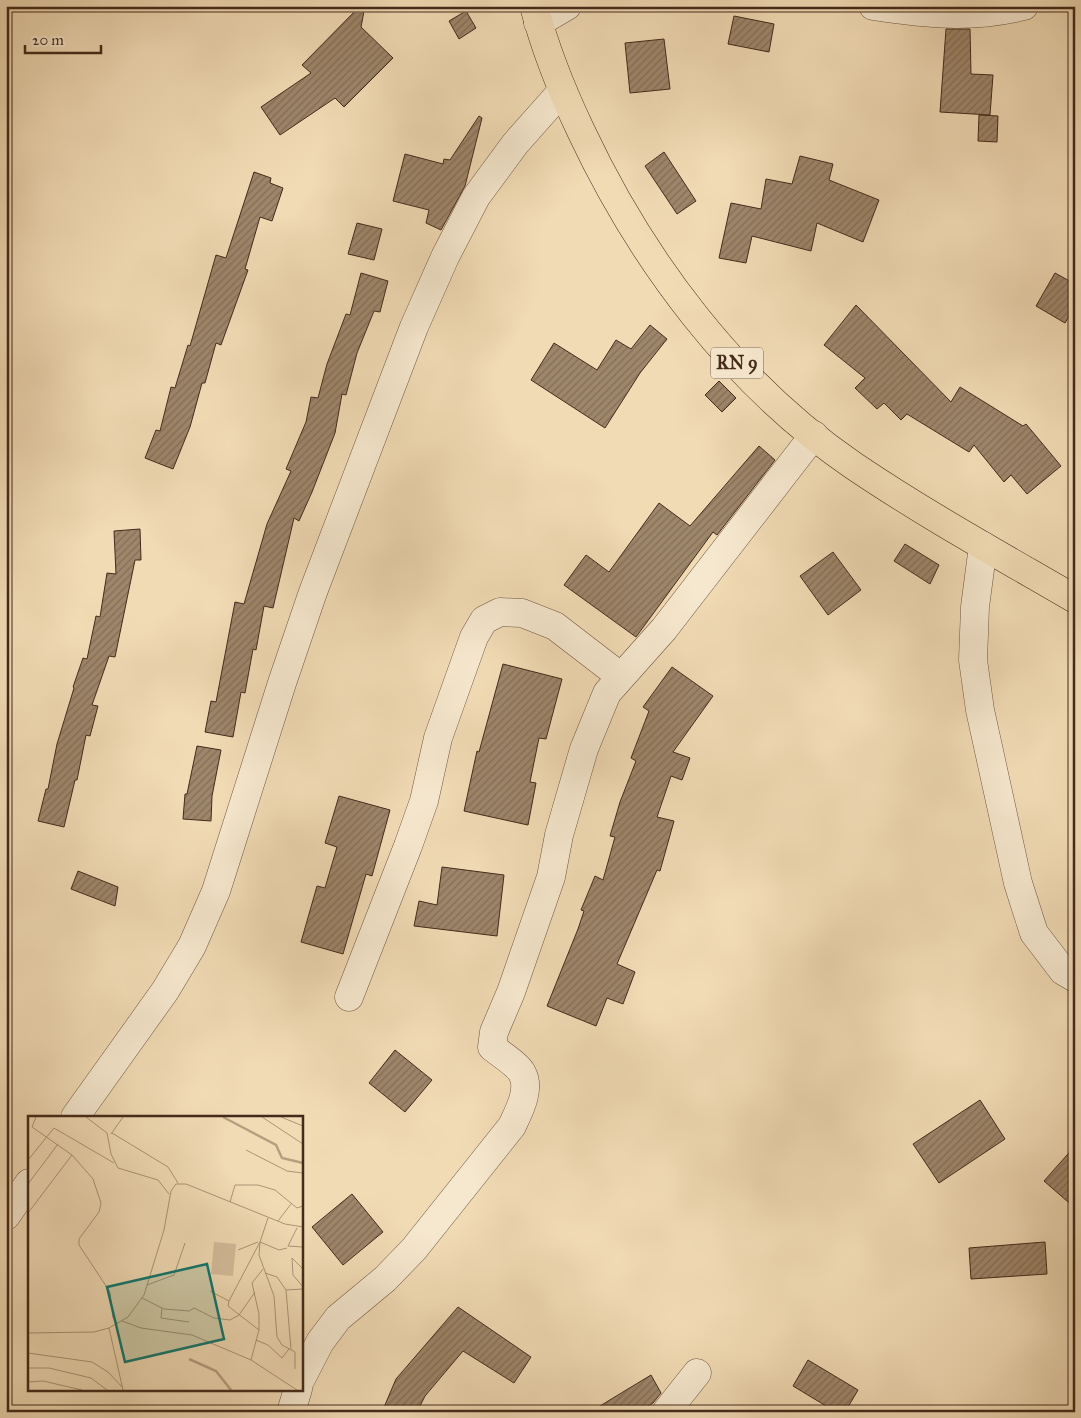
<svg xmlns="http://www.w3.org/2000/svg" width="1081" height="1418" viewBox="0 0 1081 1418" font-family="'IM FELL Great Primer',serif">
<defs>
<pattern id="building-hatch" width="6" height="6" patternUnits="userSpaceOnUse" patternTransform="scale(1.25)"><rect width="6" height="6" fill="#9e866b"/><path d="M-1 1l2-2M0 6l6-6M5 7l2-2" fill="none" stroke="#826e57"/></pattern>
</defs>
<rect width="100%" height="100%" fill="#f1dbb5"/>
<filter id="stains"><feTurbulence type="fractalNoise" baseFrequency=".004" numOctaves="4"/><feColorMatrix values="0 0 0 0 .2 0 0 0 0 .09 0 0 0 0 .02 0 0 0 .5 -.17"/></filter>
<radialGradient id="worn" r=".72"><stop offset=".6" stop-color="#630" stop-opacity="0"/><stop offset="1" stop-color="#630" stop-opacity=".3"/></radialGradient>
<path fill="url(#building-hatch)" stroke="#442a1b" d="M 360,6 L 365,6 L 361,27 L 393,58 L 344,107 L 335,98 L 280,135 L 261,107 L 311,73 L 302,65 Z
M 466,11 L 476,28 L 459,39 L 449,21 Z
M 734,16 L 774,24 L 769,52 L 728,44 Z
M 946,29 L 970,29 L 971,74 L 993,75 L 990,115 L 940,112 Z
M 664,39 L 670,89 L 630,93 L 625,43 Z
M 979,115 L 998,116 L 997,142 L 978,141 Z
M 479,116 L 482,118 L 465,186 L 441,230 L 426,223 L 429,210 L 393,201 L 405,154 L 443,164 L 444,159 L 450,160 Z
M 664,152 L 696,201 L 677,214 L 645,166 Z
M 800,156 L 833,164 L 829,180 L 879,200 L 863,242 L 817,223 L 811,251 L 752,236 L 746,263 L 719,258 L 731,203 L 761,209 L 766,179 L 792,184 Z
M 254,172 L 271,178 L 270,183 L 283,188 L 272,221 L 260,217 L 245,269 L 248,270 L 221,345 L 216,343 L 205,383 L 202,383 L 190,427 L 173,469 L 145,458 L 156,430 L 160,431 L 171,387 L 175,388 L 188,345 L 190,346 L 216,255 L 226,258 Z
M 357,223 L 382,229 L 374,260 L 348,254 Z
M 361,273 L 388,281 L 380,312 L 374,311 L 357,353 L 346,395 L 342,394 L 335,433 L 312,492 L 299,521 L 294,518 L 273,608 L 264,606 L 256,650 L 253,649 L 245,693 L 241,692 L 233,737 L 205,732 L 211,701 L 216,702 L 235,602 L 244,604 L 267,524 L 291,471 L 286,469 L 306,422 L 311,397 L 318,398 L 327,364 L 346,314 L 350,315 Z
M 1055,273 L 1075,284 L 1075,306 L 1065,323 L 1036,306 Z
M 856,305 L 951,402 L 960,387 L 1023,426 L 1026,424 L 1061,466 L 1027,494 L 1011,475 L 1004,482 L 974,445 L 969,452 L 907,414 L 901,420 L 884,403 L 877,409 L 855,388 L 865,378 L 824,345 Z
M 650,325 L 667,339 L 640,373 L 605,428 L 531,380 L 554,343 L 597,370 L 616,340 L 631,349 Z
M 719,381 L 736,398 L 722,412 L 705,395 Z
M 759,446 L 775,460 L 717,535 L 713,532 L 636,637 L 564,585 L 586,555 L 609,572 L 659,503 L 690,526 Z
M 140,529 L 141,560 L 135,560 L 115,657 L 109,656 L 92,705 L 98,706 L 90,736 L 86,735 L 77,780 L 75,780 L 64,827 L 38,821 L 46,789 L 48,789 L 57,744 L 74,688 L 73,687 L 83,658 L 87,659 L 96,616 L 100,617 L 107,573 L 116,574 L 114,531 Z
M 905,544 L 939,565 L 930,584 L 894,561 Z
M 833,552 L 861,590 L 828,615 L 800,576 Z
M 503,664 L 562,679 L 546,739 L 539,738 L 530,782 L 536,783 L 528,825 L 464,811 L 477,751 L 479,752 Z
M 672,667 L 713,696 L 673,752 L 690,758 L 682,780 L 671,776 L 657,817 L 674,821 L 660,871 L 657,870 L 617,964 L 635,972 L 623,1004 L 607,998 L 596,1026 L 547,1006 L 578,929 L 584,911 L 581,910 L 595,876 L 603,880 L 615,837 L 610,836 L 620,802 L 636,761 L 631,758 L 649,711 L 643,707 Z
M 197,746 L 221,750 L 212,796 L 211,821 L 183,819 L 185,794 L 187,794 Z
M 339,796 L 390,810 L 372,876 L 366,874 L 343,954 L 301,942 L 317,886 L 325,888 L 337,847 L 325,843 Z
M 442,867 L 504,875 L 497,936 L 414,926 L 419,901 L 437,905 Z
M 78,871 L 118,887 L 115,906 L 71,889 Z
M 395,1050 L 432,1080 L 405,1112 L 369,1083 Z
M 980,1100 L 1005,1139 L 939,1183 L 913,1144 Z
M 1075,1146 L 1075,1208 L 1044,1181 Z
M 352,1194 L 383,1232 L 343,1265 L 312,1227 Z
M 1045,1242 L 1047,1274 L 971,1279 L 969,1248 Z
M 458,1307 L 531,1357 L 514,1383 L 463,1351 L 425,1396 L 417,1412 L 382,1412 L 396,1379 Z
M 808,1360 L 858,1390 L 845,1412 L 836,1412 L 793,1386 Z
M 651,1375 L 661,1393 L 653,1403 L 639,1412 L 590,1412 Z"/>
<g fill="none" stroke-linecap="round" stroke-linejoin="round">
<g stroke="#6f5642" stroke-width="29">
<path id="minor" d="M 873,6 C 926,14 972,19 1024,6
M 538,23 L 567,6
M 983,546 L 975,607 L 973,660 L 980,710 L 1018,883 L 1034,933 L 1063,971 L 1075,978
M 349,997 L 408,846 L 424,801 L 438,738 L 474,637 L 484,620 L 500,612 L 522,613 L 555,626 L 620,676
M 75,1117 L 165,991 L 192,946 L 216,891 L 282,683 L 313,592 L 414,327 L 445,257 L 476,197 L 515,144 L 562,91
M 6,1216 L 29,1183
M 301,1379 L 320,1342 L 338,1318 L 385,1279 L 414,1249 L 512,1126 C 519,1111 531,1089 522,1073 C 518,1065 499,1053 492,1047 L 494,1032 L 511,992 L 551,877 L 559,835 L 584,749 L 607,693 L 664,629 L 814,435
M 291,1412 L 298,1389
M 666,1412 L 697,1373"/>
</g>
<g stroke="#442a1b" stroke-width="29">
<path id="major" d="M 534,6 C 545,49 562,91 581,131 C 642,261 734,384 854,466 C 925,514 1001,556 1075,599"/>
</g>
<use href="#minor" stroke="#f6e8cf" stroke-width="28"/>
<use href="#major" stroke="#f1dbb5" stroke-width="28"/>
</g>
<g text-anchor="middle" stroke-width="4" stroke-linejoin="round" paint-order="stroke">
<rect fill="#f6e8cf" stroke="#796351" stroke-width="1" x="711" y="347.5" width="52" height="31" rx="4"/>
<g font-size="18" font-weight="bold" fill="#442a1b">
<text x="737" y="369">RN 9</text>
</g>
</g>
<g transform="translate(28 1116)">
<rect width="275" height="275" fill="#f1dbb5"/>
<path d="M 186,126 L 208,128 L 205,160 L 183,158 Z" fill="#d4bd9b"/>
<path fill="none" stroke="#b69f81" stroke-width="2.5" d="M 195,1 L 248,29 L 254,42 L 275,47M 161,243 L 188,255 L 203,274"/>
<path fill="none" stroke="#ac9477" stroke-width="1" d="M 58,1 L 79,17 L 83,38 L 90,52 L 130,64 L 141,78M 234,1 L 275,28M 253,1 L 275,10M 84,17 L 140,51 L 150,67M 83,18 L 95,1M 218,34 L 259,55 L 275,57M 44,39 L 65,63 L 73,87 L 71,96 L 51,123 L 51,129 L 82,176 L 85,202 L 90,208M 0,44 L 26,12 L 86,47M 0,68 L 30,28M 202,86 L 207,69 L 230,69 L 247,74 L 269,92 L 275,90M 0,97 L 44,39 L 4,11 L 8,1M 250,105 L 263,88M 269,112 L 260,130 L 275,131M 259,132 L 251,134 L 232,126 L 231,139 L 246,180 L 249,221 L 254,229 L 267,236 L 267,253M 210,134 L 230,126M 275,153 L 264,142 L 265,159 L 275,171M 237,157 L 249,161 L 258,174M 119,169 L 146,159 L 157,127M 182,175 L 201,185 L 232,126 L 240,102M 114,182 L 136,193 L 161,195 L 166,192 L 186,202 L 202,204 L 211,199 L 227,176M 201,185 L 200,190 L 231,214 L 223,244M 134,192 L 133,202 L 161,206M 94,205 L 113,212 L 164,219 L 223,244 L 269,274M 81,212 L 95,274M 231,214 L 231,198 L 224,167 L 235,153M 0,217 L 66,216 L 81,212 L 100,201 L 116,179 L 136,114 L 143,75 L 148,68 L 158,68 L 257,108 L 275,111M 228,224 L 240,229 L 254,242 L 261,233M 263,233 L 258,174 L 275,173M 0,237 L 64,246 L 80,256 L 94,271M 0,252 L 21,252 L 63,262 L 79,274M 0,266 L 15,265 L 54,274"/>
<path fill="#0f766e" fill-opacity="0.15" stroke="#0f766e" stroke-width="2.5" d="M 179,148 L 196,223 L 97,246 L 79,171 Z"/>
<rect width="275" height="275" fill="none" stroke="#442a1b" stroke-width="2.5"/>
</g>
<rect width="1081" height="1418" fill="none" stroke="#f1dbb5" stroke-width="25"/>
<rect x="8" y="8" width="1066" height="1403" fill="none" stroke="#442a1b" stroke-width="2.5"/>
<rect x="12" y="12" width="1056" height="1393" fill="none" stroke="#442a1b"/>
<path d="M25 45v8h76v-8" fill="none" stroke="#442a1b" stroke-width="2.5"/>
<text x="32" y="45" font-size="15" fill="#442a1b" stroke="#f6e8cf" stroke-width="4" paint-order="stroke">20 m</text>
<rect width="100%" height="100%" filter="url(#stains)"/>
<rect width="100%" height="100%" fill="url(#worn)"/>
</svg>
